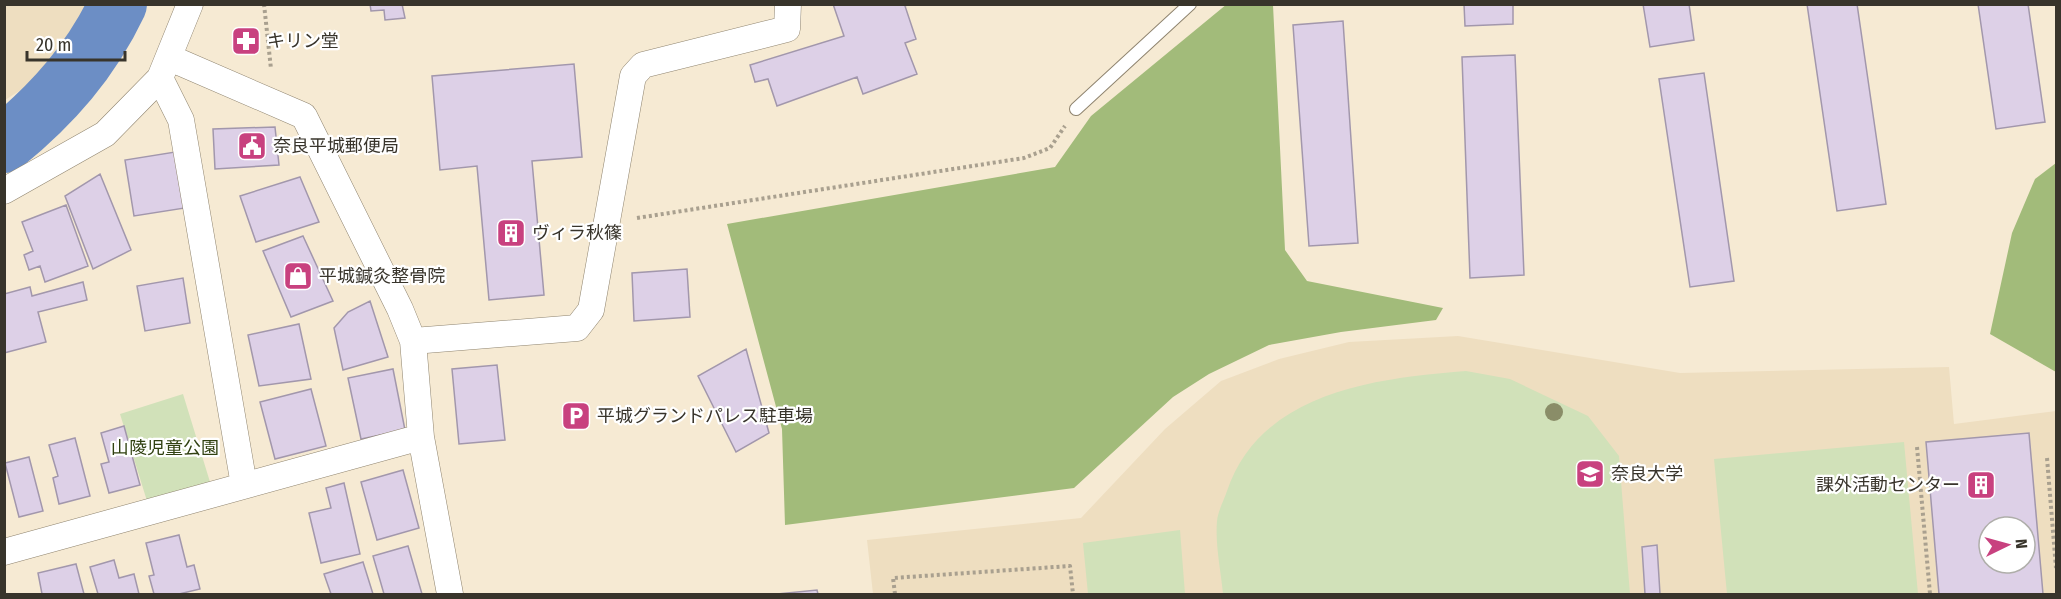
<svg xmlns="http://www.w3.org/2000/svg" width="2061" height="599" viewBox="0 0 2061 599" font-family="'Fira Sans Condensed','Noto Sans JP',sans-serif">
<rect width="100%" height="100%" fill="#f6ead3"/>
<path fill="#eedec0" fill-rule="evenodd" d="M 5,4 L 98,5 L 51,71 L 5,100 Z
M 1458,336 L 1680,373 L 1949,367 L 1954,424 L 2056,411 L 2056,594 L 873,594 L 867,540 L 1081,518 L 1165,429 L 1221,381 L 1279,359 L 1349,342 ZM 1989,527 L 2025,527 L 2025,563 L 1989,563 Z"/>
<path fill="#d1e1b9" d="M 1466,371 L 1510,379 L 1588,416 L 1619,456 L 1630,594 L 1223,594 C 1221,571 1215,545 1217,521 C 1218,511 1224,500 1227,491 C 1260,392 1376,378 1466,371 Z
M 183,394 L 210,482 L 147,501 L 120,414 Z
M 1904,442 L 1918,594 L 1727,594 L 1714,459 Z
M 1180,530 L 1185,594 L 1088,594 L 1083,543 Z"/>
<path fill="#a2bb7a" d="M 1227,4 L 1273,5 L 1285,250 L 1307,281 L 1443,308 L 1436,320 L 1341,332 L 1269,345 L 1209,374 L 1173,397 L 1074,488 L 785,525 L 782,429 L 727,224 L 1055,167 L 1091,116 Z
M 2056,163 L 2056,372 L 1990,334 L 2012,233 L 2035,179 Z"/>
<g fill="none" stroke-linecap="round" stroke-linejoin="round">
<path stroke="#6c8ec5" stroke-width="58" d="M 4,144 C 53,104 91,61 118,4"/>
</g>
<path fill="#ddd0e7" stroke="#a297ac" stroke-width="1.5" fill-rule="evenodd" d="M 370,4 L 402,4 L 405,18 L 385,20 L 384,10 L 371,11 Z
M 833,4 L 909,4 L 905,6 L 916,39 L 905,43 L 917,74 L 863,94 L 857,77 L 777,106 L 768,79 L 755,82 L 750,65 L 844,36 Z
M 1464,4 L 1513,4 L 1513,24 L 1465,26 Z
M 1643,4 L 1689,4 L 1694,40 L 1650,47 Z
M 1807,4 L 1857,4 L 1886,204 L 1837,211 Z
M 1978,4 L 2028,4 L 2045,122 L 1996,129 Z
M 1343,21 L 1358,243 L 1309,246 L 1293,25 Z
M 1515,55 L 1524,275 L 1470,278 L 1462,57 Z
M 574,64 L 582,157 L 532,161 L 544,295 L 489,300 L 477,166 L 440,170 L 432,76 Z
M 1704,73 L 1734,281 L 1690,287 L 1659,79 Z
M 275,127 L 279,165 L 215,169 L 213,129 Z
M 175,152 L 185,208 L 134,216 L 125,160 Z
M 100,174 L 131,250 L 93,269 L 65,196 Z
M 300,177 L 319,222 L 256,242 L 240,196 Z
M 66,205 L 88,266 L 45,282 L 40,266 L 29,270 L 24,255 L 33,251 L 22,222 Z
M 303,236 L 333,301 L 291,317 L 263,251 Z
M 687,269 L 690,317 L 634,321 L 632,273 Z
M 183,278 L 190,323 L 145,331 L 137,286 Z
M 83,282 L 87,300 L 38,312 L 46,342 L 4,353 L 4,294 L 30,287 L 32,296 Z
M 370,301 L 388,357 L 343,370 L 334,328 L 348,312 Z
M 299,324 L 311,379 L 259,386 L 248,335 Z
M 746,349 L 769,433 L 736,452 L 698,376 Z
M 497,365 L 505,440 L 459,444 L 452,369 Z
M 393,369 L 405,430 L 361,439 L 348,378 Z
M 311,389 L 326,446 L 275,459 L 260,402 Z
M 124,426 L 140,485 L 109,493 L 101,464 L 109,462 L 101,433 Z
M 2029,433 L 2043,594 L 1939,594 L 1926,442 ZM 1989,527 L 2025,527 L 2025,563 L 1989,563 Z
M 75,438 L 90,496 L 59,504 L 53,478 L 58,476 L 49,445 Z
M 29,457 L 43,511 L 19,517 L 5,463 Z
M 403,470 L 419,528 L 377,540 L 361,482 Z
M 344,483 L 360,554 L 321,563 L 309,513 L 331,508 L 326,488 Z
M 179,535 L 187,567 L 194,565 L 200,589 L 179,594 L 154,594 L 149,576 L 154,575 L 146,543 Z
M 1657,545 L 1660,594 L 1645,594 L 1642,547 Z
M 408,546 L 422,594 L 384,594 L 373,556 Z
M 114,560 L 119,578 L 134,574 L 139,594 L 98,594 L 90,567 Z
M 363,562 L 373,594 L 331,594 L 324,574 Z
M 76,564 L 84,594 L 42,594 L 38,573 Z
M 817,590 L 818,594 L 777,594 Z"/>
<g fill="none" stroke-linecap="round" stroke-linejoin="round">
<g stroke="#8f846f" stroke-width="14">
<path id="lane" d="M 1076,109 L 1190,4"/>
</g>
<g stroke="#8f846f" stroke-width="27">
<path id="street" d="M 170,58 L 304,116 L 400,309 L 413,341 L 421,437 L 450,594
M 160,78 L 181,120 L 244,485
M 4,191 L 105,134 L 160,78 L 190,4
M 413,341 L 577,328 L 591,310 L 633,76 L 643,65 L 787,29 L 788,4
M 4,552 L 421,437"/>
</g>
<path stroke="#a9a08f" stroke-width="4" stroke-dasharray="3 3" stroke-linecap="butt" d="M 264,4 L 271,69
M 637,218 L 1024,158 L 1050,148 L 1065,126
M 1917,447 L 1930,594
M 2047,458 L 2056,568
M 895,594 L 893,578 L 1070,566 L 1073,594"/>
<use href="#lane" stroke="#fff" stroke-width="12"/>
<use href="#street" stroke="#fff" stroke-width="26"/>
</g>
<circle fill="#8a8d68" cx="1554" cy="412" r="9"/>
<defs>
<g id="pharmacy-square" transform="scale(1.5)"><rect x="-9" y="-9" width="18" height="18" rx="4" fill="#c8417f" stroke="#fff"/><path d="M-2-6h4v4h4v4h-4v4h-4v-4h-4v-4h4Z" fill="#fff"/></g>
<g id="civic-square" transform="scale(1.5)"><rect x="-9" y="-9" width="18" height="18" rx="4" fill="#c8417f" stroke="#fff"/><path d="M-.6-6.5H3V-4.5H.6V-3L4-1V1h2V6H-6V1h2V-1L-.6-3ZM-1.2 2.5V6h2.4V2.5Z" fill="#fff"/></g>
<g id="building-square" transform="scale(1.5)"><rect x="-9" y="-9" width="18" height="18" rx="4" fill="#c8417f" stroke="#fff"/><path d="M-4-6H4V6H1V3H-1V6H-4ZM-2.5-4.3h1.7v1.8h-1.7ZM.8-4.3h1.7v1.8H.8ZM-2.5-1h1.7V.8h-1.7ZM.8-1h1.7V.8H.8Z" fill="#fff"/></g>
<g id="shop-square" transform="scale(1.5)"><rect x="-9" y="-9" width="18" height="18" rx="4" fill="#c8417f" stroke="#fff"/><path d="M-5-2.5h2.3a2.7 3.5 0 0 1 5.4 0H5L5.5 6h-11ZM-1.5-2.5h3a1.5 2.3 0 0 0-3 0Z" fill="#fff"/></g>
<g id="parking-square" transform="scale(1.5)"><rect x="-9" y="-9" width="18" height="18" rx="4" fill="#c8417f" stroke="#fff"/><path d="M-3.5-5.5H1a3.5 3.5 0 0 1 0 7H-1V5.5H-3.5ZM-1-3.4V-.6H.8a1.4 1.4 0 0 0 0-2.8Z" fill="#fff"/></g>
<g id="university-square" transform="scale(1.5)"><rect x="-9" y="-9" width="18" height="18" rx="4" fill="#c8417f" stroke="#fff"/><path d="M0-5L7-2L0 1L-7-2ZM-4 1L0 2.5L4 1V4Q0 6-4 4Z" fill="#fff"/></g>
</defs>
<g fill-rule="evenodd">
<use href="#pharmacy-square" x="246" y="41"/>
<use href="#civic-square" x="252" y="146"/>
<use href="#building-square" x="511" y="233"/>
<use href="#shop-square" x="298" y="276"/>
<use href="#parking-square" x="576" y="416"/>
<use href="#university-square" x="1590" y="474"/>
<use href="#building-square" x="1981" y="485"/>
</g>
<g text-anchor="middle" stroke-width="4.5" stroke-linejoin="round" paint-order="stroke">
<g font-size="18" fill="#38342b" stroke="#fff" text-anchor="start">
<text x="267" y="47">キリン堂</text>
<text x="273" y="152">奈良平城郵便局</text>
<text x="532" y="239">ヴィラ秋篠</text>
<text x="319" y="282">平城鍼灸整骨院</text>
<text x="597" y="422">平城グランドパレス駐車場</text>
<text x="1611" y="480">奈良大学</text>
<text x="1960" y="491" text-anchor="end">課外活動センター</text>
</g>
<g font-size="18" fill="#314111" stroke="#fff">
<text x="165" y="454">山陵児童公園</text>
</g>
</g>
<rect width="2061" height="599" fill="none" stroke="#38342b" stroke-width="12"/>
<g transform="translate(2007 545) rotate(85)"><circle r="28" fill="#ffffff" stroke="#afaeaa" stroke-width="1.5"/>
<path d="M0-4.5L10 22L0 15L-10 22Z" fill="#c8417f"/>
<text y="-9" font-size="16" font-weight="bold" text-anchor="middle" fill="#38342b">N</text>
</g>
<path d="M27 51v9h98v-9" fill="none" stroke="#38342b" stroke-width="3"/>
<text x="36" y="51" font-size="18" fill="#38342b" stroke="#ffffff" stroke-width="4.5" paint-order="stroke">20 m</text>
</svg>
